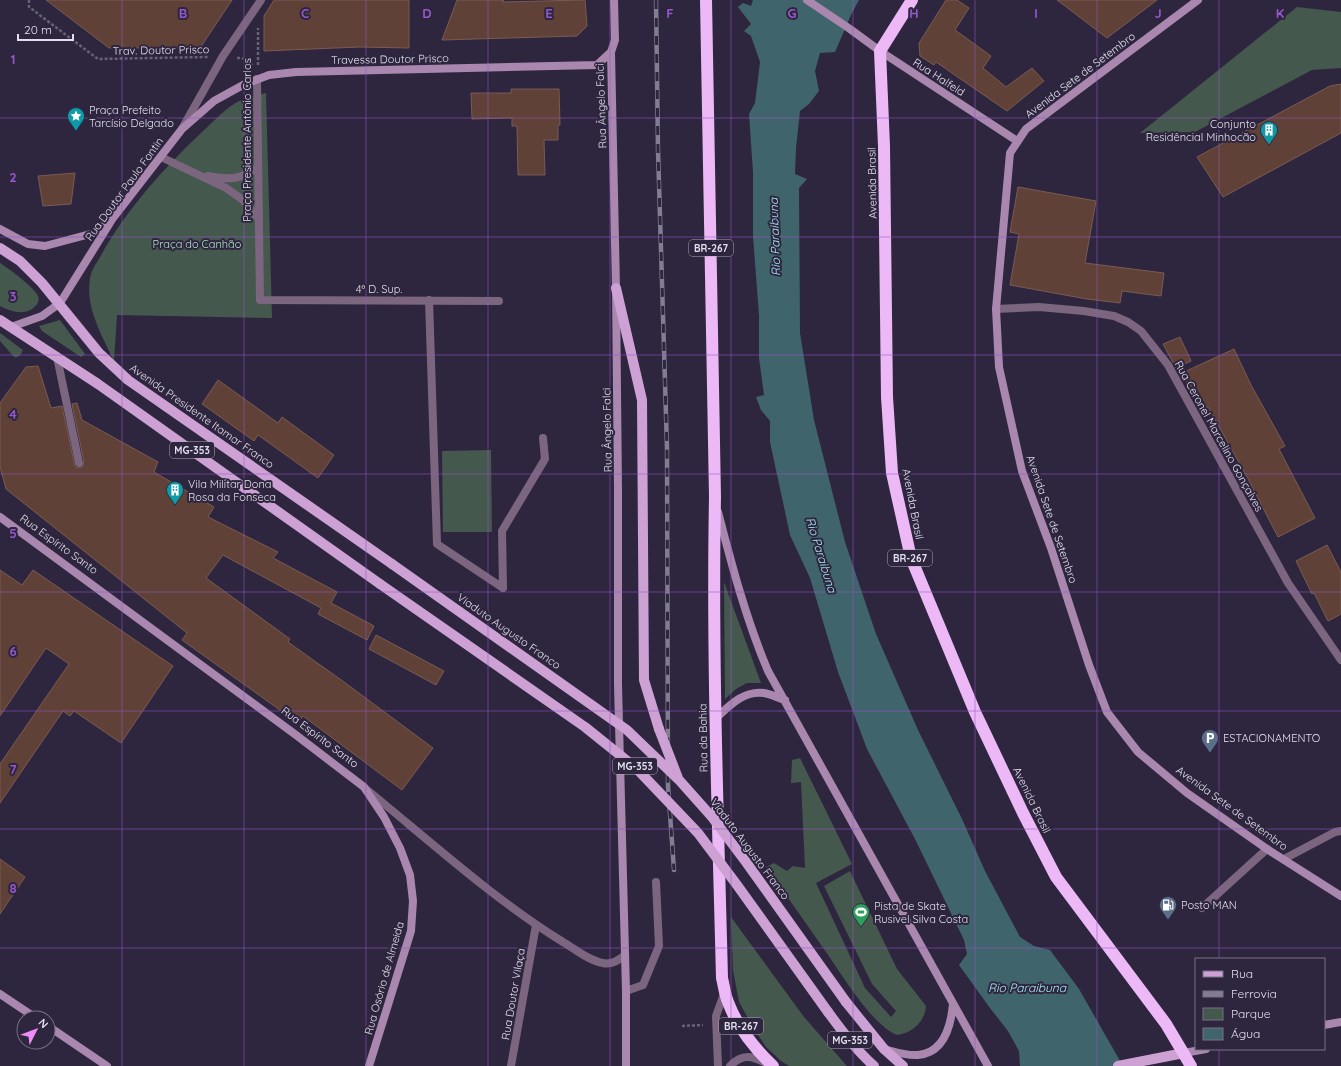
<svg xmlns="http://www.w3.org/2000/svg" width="1341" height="1066" viewBox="0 0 1341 1066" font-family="Quicksand,sans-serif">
<rect width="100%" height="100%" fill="#2e263e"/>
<path fill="#44584d" d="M 1297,7 L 1341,12 L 1341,68 L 1312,70 L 1195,132 L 1140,133 Z
M 266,93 L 272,318 L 117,315 L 114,361 C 102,335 85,308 90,278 C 91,271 96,264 99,259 C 124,212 164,168 202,132 C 212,123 223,111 234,104 C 244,98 255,96 266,93 Z
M 0,263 C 8,268 34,287 38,296 C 39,299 39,301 37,304 C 28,317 11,312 0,306 Z
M 60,320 L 85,354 L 81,357 L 42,331 L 39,326 Z
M 0,333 L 23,350 C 21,354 20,358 14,357 L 0,341 Z
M 491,450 L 492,532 L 443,532 L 442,451 Z
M 724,582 L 761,683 L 747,683 L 736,689 L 725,699 Z
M 800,758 L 852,864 L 816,883 L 865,988 L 891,1017 L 896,1011 L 872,984 L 824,886 L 850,871 L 897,969 L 926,1006 C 925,1021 913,1033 897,1035 C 872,1025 842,975 826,952 C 806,923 786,895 766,867 L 774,863 L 787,871 L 793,866 L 805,868 L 801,782 L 791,783 L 792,760 Z
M 731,917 L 804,1017 L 847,1066 L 789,1066 L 781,1061 L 766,1047 L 754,1029 L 739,1002 L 733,970 Z"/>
<path fill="#40646b" d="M 753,0 L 859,0 L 851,15 L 835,52 L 820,53 L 815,71 L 819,91 L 809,104 L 800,111 L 796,148 L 795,174 L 807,179 L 799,188 L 800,333 L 814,420 L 845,542 L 876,634 L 918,730 L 962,819 L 985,871 L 1020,937 L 1034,946 L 1050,950 L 1079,989 L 1123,1066 L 1020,1066 L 1019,1051 L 1008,1031 L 990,1008 L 959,965 L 967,954 L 964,940 L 915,839 L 867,749 L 838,672 L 810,578 L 790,535 L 770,442 L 770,421 L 761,410 L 756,397 L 764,395 L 759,358 L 759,315 L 753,236 L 753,172 L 749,114 L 755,103 L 760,62 L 751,36 L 744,31 L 751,24 L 738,7 L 743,3 L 751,6 Z"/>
<path fill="#5f4138" stroke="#7b5b52" d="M 46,0 L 232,0 L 200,48 L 109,48 Z
M 274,0 L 409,0 L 409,48 L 359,47 L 264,51 L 264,16 Z
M 457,0 L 504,0 L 502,2 L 585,0 L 587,26 L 577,36 L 442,40 Z
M 946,0 L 957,0 L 969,8 L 955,30 L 991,56 L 983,68 L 1006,87 L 1032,68 L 1044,81 L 1007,111 L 936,62 L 934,65 L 920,56 L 919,43 Z
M 1057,0 L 1157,0 L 1107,38 Z
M 1341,84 L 1341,133 L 1223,197 L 1197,157 L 1330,86 Z
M 511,89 L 559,89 L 560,125 L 558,125 L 558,140 L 544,140 L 545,175 L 518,175 L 517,126 L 512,126 L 512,118 L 472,119 L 471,93 L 511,93 Z
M 75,173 L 71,204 L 43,206 L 38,176 Z
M 1018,187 L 1096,201 L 1085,263 L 1164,273 L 1161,296 L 1122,291 L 1120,303 L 1087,299 L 1010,285 L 1019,234 L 1010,232 Z
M 1180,337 L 1191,361 L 1176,368 L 1163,344 Z
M 1234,349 L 1251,385 L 1285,446 L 1279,449 L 1315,518 L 1278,537 L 1246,475 L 1208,407 L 1200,411 L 1182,373 Z
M 38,366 L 51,408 L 62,406 L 75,467 L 78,468 L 82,467 L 84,462 L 72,404 L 77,403 L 82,420 L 158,462 L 154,472 L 214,507 L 208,517 L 278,552 L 273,558 L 337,592 L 331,603 L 374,626 L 367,640 L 318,614 L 321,608 L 223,555 L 206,578 L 290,639 L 288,642 L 344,682 L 433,748 L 402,790 L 303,716 L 298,723 L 182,640 L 187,633 L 6,489 L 0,467 L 0,403 L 26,367 Z
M 218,380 L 278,423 L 282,417 L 334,455 L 318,478 L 258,435 L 254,441 L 202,404 Z
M 1327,545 L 1341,572 L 1341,614 L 1328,621 L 1314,593 L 1312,594 L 1296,561 Z
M 0,570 L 22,585 L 33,570 L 173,666 L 121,743 L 74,711 L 70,716 L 63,711 L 0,803 L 0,764 L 69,664 L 46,648 L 0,716 Z
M 376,635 L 444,671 L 436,685 L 369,649 Z
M 0,859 L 25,877 L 0,914 Z"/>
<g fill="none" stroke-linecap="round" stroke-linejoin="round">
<path stroke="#686277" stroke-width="2.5" stroke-dasharray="3 2" stroke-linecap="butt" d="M 29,0 L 29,7 L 98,59 L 208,57
M 237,58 L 242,58 L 254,66
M 258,65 L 258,28
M 682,1026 L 703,1025"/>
<path stroke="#7c667f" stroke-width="8" d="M 257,79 L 260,300 L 499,301
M 161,157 L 226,188 L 243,200 L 259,219
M 208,176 C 229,180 239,180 257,168
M 429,300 L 437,544 L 503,588
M 57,357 L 79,463
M 503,588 L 502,531 L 545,459 L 543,438
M 626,991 L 643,985 L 659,946 L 656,882"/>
<path stroke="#7c667f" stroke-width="8" d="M 183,127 L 223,56 L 261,0
M 996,309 L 1039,307 L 1084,311 L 1114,316 L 1128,322 L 1141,331 L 1168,365 L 1288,583 L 1341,660
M 366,789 C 430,841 492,898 563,942 C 575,949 589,961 603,963 C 612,965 619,960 625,955
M 1284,859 L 1335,832 L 1341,831
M 1202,908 L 1267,849
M 511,1066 L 536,925
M 718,1066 L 716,1016 L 725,991
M 730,1066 C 744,1052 753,1057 768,1064"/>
<path stroke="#a987af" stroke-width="8" d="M 614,0 L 615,40 L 611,52 L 616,288 L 618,490 L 618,685 L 626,991 L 626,1066
M 807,0 L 850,29 L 880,51 L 1017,141
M 1198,0 L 1026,129 L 1010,153 L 996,309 L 999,367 L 1022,471 L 1051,548 L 1089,665 L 1107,712 L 1138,752 L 1187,793 L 1267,849 L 1341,896
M 0,229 L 28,244 L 45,246 L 94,233 L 110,221
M 11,327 L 42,316 L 60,303 L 113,218 L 182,129 L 214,101 L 243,85 L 269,75 L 296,72 L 597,65 L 611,52
M 718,512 C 732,566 746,619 768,671 L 988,1066
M 0,517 L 296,735 L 364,787 L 384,817 L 400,848 L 410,875 L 413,901 L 411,931 L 369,1066
M 715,719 C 728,707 743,690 764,693 C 771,694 778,698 785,700
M 0,994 L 36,1018
M 1324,1025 L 1341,1022
M 48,1026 L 107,1066
M 884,1049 C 895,1052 907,1056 918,1055 C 944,1053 951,1025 953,1004
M 1184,1053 L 1206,1049"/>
<path stroke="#cda1d4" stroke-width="10" d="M 0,248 L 20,261 L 42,283 L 99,353 L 128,380 L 392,564
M 616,288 L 642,400 L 644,680 L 659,729
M 0,320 L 98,384 L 380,584
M 846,1002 L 884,1049 L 903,1066
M 828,1012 C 842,1031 856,1050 874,1066
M 1118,1066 L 1184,1053"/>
<path stroke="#edb8f6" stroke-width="12" d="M 706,0 L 715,497 C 712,657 718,818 722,978 C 724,986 725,995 728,1002 C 737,1026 755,1049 773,1066
M 912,0 L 880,51 L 884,146 L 887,397 L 892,473 L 911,558 L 975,712 L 1023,813 L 1056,877 L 1166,1024 L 1191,1066"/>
<g stroke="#837d91" stroke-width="4.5">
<path id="rail" d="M 656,0 L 658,150 L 667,448 L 668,786 L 674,870"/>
</g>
<use href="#rail" stroke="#2e263e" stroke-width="3" stroke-dasharray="9" stroke-linecap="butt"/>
<path stroke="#cda1d4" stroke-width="10" d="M 392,564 L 627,730 L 680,781 L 712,817 L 746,862 L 846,1002
M 380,584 L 585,727 L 636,768 L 698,833 L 737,885 L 828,1012
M 659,729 L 678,778"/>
</g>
<path fill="none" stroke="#9558cb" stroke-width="1" stroke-opacity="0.55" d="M 122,0 L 122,1066M 244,0 L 244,1066M 366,0 L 366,1066M 488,0 L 488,1066M 610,0 L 610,1066M 731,0 L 731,1066M 853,0 L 853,1066M 975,0 L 975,1066M 1097,0 L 1097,1066M 1219,0 L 1219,959M 0,118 L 1341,118M 0,237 L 1341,237M 0,355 L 1341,355M 0,474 L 1341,474M 0,592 L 1341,592M 0,711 L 1341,711M 0,829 L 1341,829M 0,948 L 1341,948M 1219,1049 L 1219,1066"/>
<defs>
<g id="sight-pin" transform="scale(0.9)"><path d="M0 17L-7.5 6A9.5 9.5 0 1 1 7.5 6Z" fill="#0f9aa8" stroke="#2e263e"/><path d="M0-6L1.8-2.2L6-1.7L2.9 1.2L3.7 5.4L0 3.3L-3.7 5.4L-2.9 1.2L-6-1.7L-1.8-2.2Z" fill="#fff"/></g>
<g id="building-pin" transform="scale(0.9)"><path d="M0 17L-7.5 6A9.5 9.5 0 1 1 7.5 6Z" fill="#0f9aa8" stroke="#2e263e"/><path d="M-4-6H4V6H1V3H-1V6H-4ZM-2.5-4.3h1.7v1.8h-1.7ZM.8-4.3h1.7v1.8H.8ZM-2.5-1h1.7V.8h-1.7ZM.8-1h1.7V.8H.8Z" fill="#fff"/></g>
<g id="parking-pin" transform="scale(0.9)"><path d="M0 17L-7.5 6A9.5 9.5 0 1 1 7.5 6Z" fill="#5c6f8a" stroke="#2e263e"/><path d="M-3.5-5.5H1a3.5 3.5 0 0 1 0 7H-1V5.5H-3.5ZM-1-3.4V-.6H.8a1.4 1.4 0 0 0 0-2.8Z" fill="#fff"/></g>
<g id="fuel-pin" transform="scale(0.9)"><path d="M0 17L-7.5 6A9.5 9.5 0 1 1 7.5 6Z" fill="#5c6f8a" stroke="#2e263e"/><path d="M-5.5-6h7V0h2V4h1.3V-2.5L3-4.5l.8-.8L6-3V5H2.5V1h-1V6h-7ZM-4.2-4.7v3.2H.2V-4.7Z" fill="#fff"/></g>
<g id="stadium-pin" transform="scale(0.9)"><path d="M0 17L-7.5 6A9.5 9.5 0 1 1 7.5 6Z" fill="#2e9e5b" stroke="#2e263e"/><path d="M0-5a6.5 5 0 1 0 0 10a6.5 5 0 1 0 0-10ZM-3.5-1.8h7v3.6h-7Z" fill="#fff"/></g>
</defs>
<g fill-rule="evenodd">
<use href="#sight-pin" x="76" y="116"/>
<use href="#building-pin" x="1269" y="130"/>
<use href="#building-pin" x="175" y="490"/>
<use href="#parking-pin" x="1210" y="738"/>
<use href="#fuel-pin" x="1168" y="905"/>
<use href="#stadium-pin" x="861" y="912"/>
</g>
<g text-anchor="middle" stroke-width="4" stroke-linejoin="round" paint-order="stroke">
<g fill="#2e263e" stroke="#aca7b9" stroke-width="1">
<rect x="689" y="240" width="44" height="16" rx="3"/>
<rect x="170" y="442" width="44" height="16" rx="3"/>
<rect x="888" y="550" width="44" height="16" rx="3"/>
<rect x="613" y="758" width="44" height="16" rx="3"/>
<rect x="719" y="1018" width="44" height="16" rx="3"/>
<rect x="828" y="1032" width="44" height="16" rx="3"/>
</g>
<g font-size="10" font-weight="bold" fill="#e2deee">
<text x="711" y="252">BR-267</text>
<text x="192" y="454">MG-353</text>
<text x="910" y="562">BR-267</text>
<text x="635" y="770">MG-353</text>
<text x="741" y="1030">BR-267</text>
<text x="850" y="1044">MG-353</text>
</g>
<g font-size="11" fill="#e2deee" stroke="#2e263e">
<text transform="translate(161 50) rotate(-1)" y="4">Trav. Doutor Prisco</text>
<text transform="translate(390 59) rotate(-1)" y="4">Travessa Doutor Prisco</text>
<text transform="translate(1080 75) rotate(-37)" y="4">Avenida Sete de Setembro</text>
<text transform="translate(939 77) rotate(33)" y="4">Rua Halfeld</text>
<text transform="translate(601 106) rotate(-92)" y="4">Rua Ângelo Falci</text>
<text transform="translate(247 140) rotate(-90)" y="4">Praça Presidente Antônio Carlos</text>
<text transform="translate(872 183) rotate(-91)" y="4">Avenida Brasil</text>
<text transform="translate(124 189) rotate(-54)" y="4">Rua Doutor Paulo Fontin</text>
<text x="379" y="293">4º D. Sup.</text>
<text transform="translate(202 416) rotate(35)" y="4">Avenida Presidente Itamar Franco</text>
<text transform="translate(607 430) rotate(-91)" y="4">Rua Ângelo Falci</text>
<text transform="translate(1219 436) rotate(61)" y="4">Rua Ceronel Marcelino Gonçalves</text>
<text transform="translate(913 504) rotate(79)" y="4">Avenida Brasil</text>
<text transform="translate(1052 519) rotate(71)" y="4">Avenida Sete de Setembro</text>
<text transform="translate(59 544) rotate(36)" y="4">Rua Espírito Santo</text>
<text transform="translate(509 631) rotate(35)" y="4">Viaduto Augusto Franco</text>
<text transform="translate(320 737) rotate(37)" y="4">Rua Espírito Santo</text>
<text transform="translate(703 738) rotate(-91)" y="4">Rua da Bahia</text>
<text transform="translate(1032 800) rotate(64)" y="4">Avenida Brasil</text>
<text transform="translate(1232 808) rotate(36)" y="4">Avenida Sete de Setembro</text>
<text transform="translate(750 849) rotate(53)" y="4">Viaduto Augusto Franco</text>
<text transform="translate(384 978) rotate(-74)" y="4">Rua Osório de Almeida</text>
<text transform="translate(513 994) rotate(-80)" y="4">Rua Doutor Vilaça</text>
</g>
<g font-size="11" fill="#e2deee" stroke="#2e263e" text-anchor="start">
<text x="89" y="114">Praça Prefeito<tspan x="89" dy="13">Tarcísio Delgado</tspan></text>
<text x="1256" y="128" text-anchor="end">Conjunto<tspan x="1256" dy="13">Residêncial Minhocão</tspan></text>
<text x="188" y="488">Vila Militar Dona<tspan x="188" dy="13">Rosa da Fonseca</tspan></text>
<text x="1223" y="742">ESTACIONAMENTO</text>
<text x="1181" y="909">Posto MAN</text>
<text x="874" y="910">Pista de Skate<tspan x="874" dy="13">Rusivel Silva Costa</tspan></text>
</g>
<g font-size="11" fill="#aae3c4" stroke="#2e263e">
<text x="197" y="248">Praça do Canhão</text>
</g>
<g font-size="12" font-style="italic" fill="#a5ebfa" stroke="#2e263e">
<text transform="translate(775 237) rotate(-92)" y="4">Rio Paraibuna</text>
<text transform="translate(821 555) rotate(73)" y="4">Rio Paraibuna</text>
<text x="1027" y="992">Rio Paraibuna</text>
</g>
</g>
<g font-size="13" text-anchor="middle" font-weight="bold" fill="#9558cb" stroke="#2e263e" stroke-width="4" stroke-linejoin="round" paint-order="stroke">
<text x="183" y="18">B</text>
<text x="305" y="18">C</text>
<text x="427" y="18">D</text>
<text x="549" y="18">E</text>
<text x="670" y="18">F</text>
<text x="792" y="18">G</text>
<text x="914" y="18">H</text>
<text x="1036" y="18">I</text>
<text x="1158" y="18">J</text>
<text x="1280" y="18">K</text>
<text x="13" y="64">1</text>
<text x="13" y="182">2</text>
<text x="13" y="301">3</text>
<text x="13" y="419">4</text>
<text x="13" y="538">5</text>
<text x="13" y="656">6</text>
<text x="13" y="774">7</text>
<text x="13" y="893">8</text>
</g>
<rect x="1195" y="958" width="130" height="92" fill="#2e263e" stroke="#767084"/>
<rect x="1203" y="971" width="20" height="6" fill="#cda1d4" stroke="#767084"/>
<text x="1231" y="978" font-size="12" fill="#e2deee">Rua</text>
<rect x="1203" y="991" width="20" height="6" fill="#837d91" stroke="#767084"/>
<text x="1231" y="998" font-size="12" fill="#e2deee">Ferrovia</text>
<rect x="1203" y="1008" width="20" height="12" fill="#44584d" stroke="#767084"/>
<text x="1231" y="1018" font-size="12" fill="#e2deee">Parque</text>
<rect x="1203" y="1028" width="20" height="12" fill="#40646b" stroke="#767084"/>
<text x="1231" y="1038" font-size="12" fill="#e2deee">Água</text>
<g transform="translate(36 1030) rotate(48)"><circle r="19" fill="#2e263e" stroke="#767084"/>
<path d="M0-3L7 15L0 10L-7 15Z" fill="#ee8cf8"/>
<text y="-6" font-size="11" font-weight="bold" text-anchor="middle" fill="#e2deee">N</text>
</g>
<path d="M18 34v6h55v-6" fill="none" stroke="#e2deee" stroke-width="2"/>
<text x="24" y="34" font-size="12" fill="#e2deee" stroke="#2e263e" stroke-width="3" paint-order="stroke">20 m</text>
</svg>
